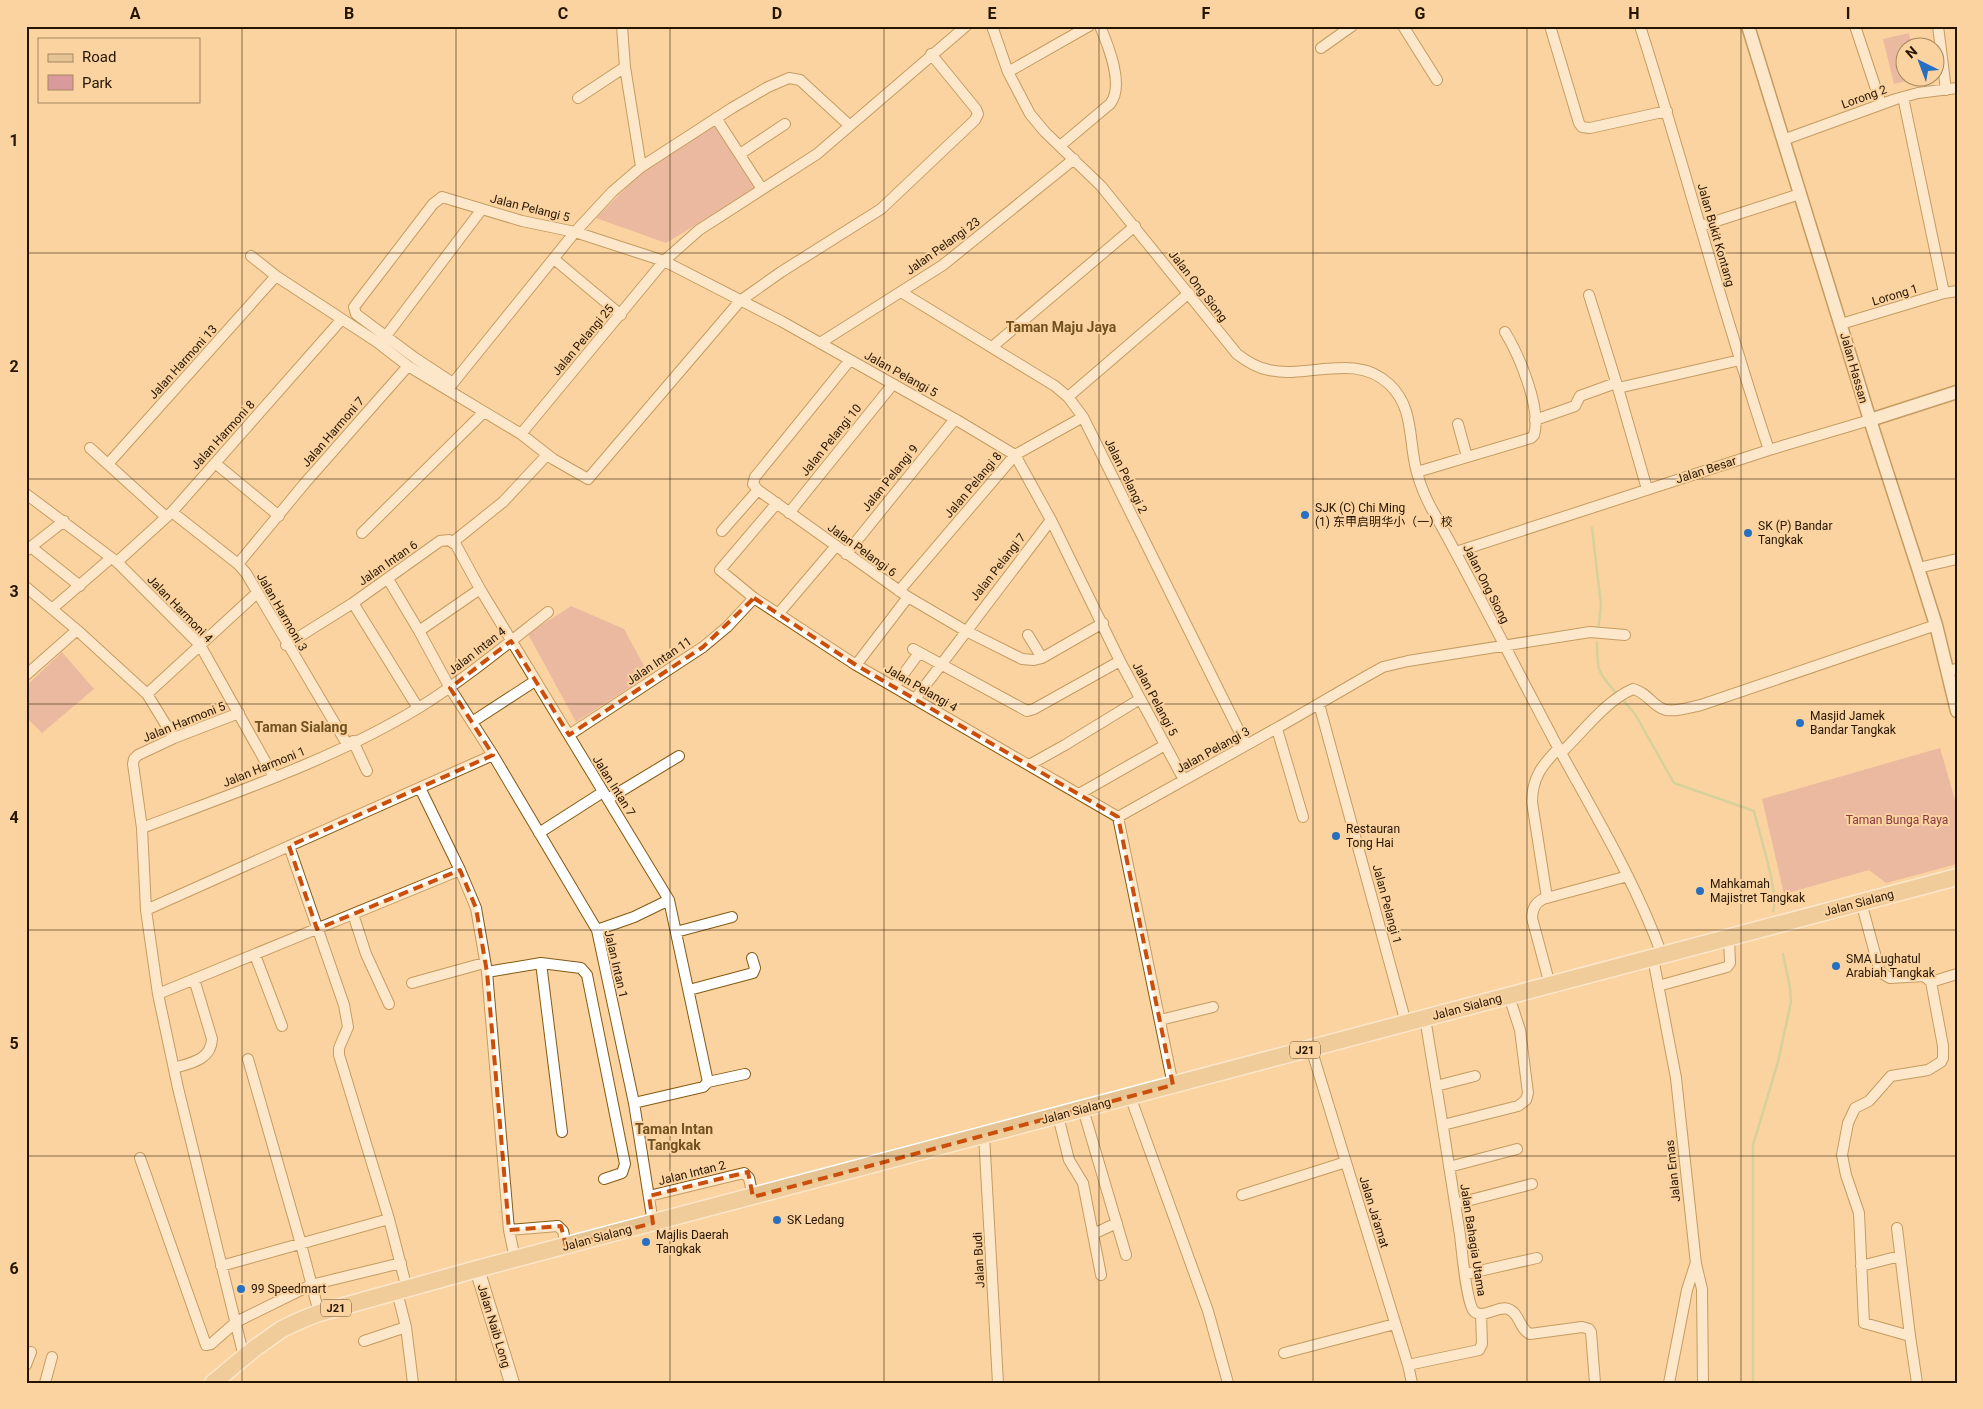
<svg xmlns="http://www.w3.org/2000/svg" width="1983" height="1409" viewBox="0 0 1983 1409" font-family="Roboto,'Noto Sans SC',sans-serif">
<rect width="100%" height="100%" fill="#fad3a0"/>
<path fill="#d99a9e" d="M 1909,33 L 1912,47 L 1906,48 L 1906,78 L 1920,78 L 1894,84 L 1883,39 Z
M 714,124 L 756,188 L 666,243 L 596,218 L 639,175 Z
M 571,606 L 624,629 L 649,675 L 576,722 L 528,634 Z
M 62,652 L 94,689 L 42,733 L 26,717 L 26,686 Z
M 1940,748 L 1957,807 L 1957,864 L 1886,883 L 1869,870 L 1784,894 L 1762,799 Z"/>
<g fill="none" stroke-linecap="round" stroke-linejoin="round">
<path stroke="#abce96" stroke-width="2.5" d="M 1592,528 L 1601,605 L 1598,630
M 1597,642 C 1597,673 1598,672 1618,695
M 1622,699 L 1635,714 L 1674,783 L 1754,811 C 1758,830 1780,895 1773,911
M 1753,1383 L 1753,1145 L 1778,1062 L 1791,1002 L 1790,988 L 1783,954"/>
<g stroke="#855a12" stroke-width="12">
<path id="minor" d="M 622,26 L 625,67 L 641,167
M 992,26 L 1008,72 L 1030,114 L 1045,132 L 1101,186 L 1237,354 C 1246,361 1257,368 1269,370 C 1308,379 1355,352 1389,384 C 1415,408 1408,441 1417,473 C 1421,487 1427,501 1434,513 C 1476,588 1514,665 1554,740 C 1592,810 1635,880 1662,955
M 1403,26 L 1437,80
M 1550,26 L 1579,123 L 1582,127 L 1590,128 L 1667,111
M 1640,26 C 1685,167 1722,310 1769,450
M 1855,26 L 1881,104
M 1938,26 L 1946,90
M 1321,48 L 1352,26
M 1008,72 L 1089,26
M 1903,97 L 1944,293
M 578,98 L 625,67
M 716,118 L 762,189
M 1783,140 L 1896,99 L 1918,93 L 1957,88
M 1060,146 L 1110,104 C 1125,86 1108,45 1100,26
M 740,154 L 785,124
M 1701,226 L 1800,194
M 251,256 L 276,276 L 377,342 L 408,366 L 521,434 L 553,459 L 588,479 L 740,301 L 781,272 L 881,209 L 975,120 L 978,114 L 976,109 L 931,54
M 554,259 L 621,315
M 901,292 L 1055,386 L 1068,397 L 1083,417 L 1246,745
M 1589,295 L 1618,388
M 1841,324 L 1944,293 L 1957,291
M 386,336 L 482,209
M 820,343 L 943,265 L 1074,159
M 992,347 L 1135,226
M 850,360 L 755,477 L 753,484 L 758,490 L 908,597 L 966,631 L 1022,659 L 1034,660 L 1042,658 L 1103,623
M 453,383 L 415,358 L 356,314 L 354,307 L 433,204 L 442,197 L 522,221 L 575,232 L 664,261 L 781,321 L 955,419 L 1015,455 L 1051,520 L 1120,661 L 1184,780
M 449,388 L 575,232 L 612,192 L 641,167 L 732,108 L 768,87 L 789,78 L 800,80 L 849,125
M 1068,397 L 1189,293
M 1535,420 L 1575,406 L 1580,396 L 1616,383
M 1458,424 L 1467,457
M 521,434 L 664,261 L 699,230 L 817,154 L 966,26
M 90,448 L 166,517
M 215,463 L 279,516
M 108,464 L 276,276
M 1417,472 L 1531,438 L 1534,435 C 1542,409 1519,355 1505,332
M 1647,489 L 1618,388 L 1740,360
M 26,494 L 117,562 L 200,645 L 274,777
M 777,503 L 720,570 L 754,598 L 856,665 L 1118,817
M 172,512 L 238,564 L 246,573 L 347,744
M 789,513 L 893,384
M 722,531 L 758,490
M 362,533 L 484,412
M 453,542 L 503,502 L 547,455
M 31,547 L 80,586
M 27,550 L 64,521
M 1456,552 L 1769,450 L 1870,420
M 846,554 L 955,419
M 117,562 L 172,512 L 342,319
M 238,564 L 305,483 L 408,366
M 1918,568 L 1957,559
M 388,579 L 419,631 L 480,589
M 26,587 L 77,630 L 147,694 L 174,738
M 899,591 L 1015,455 L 1083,417
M 353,603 L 418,708
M 53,608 L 111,558
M 779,613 L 836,546
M 419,631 L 450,688 L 493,755 L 597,930 L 634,1103 L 653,1223
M 1028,635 L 1042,658
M 286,645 L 353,603 L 440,541 L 449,540 L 456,545 L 480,589 L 669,900 L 708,1082 L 703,1087 L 634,1103
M 913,649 L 1027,711 L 1034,709 L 1120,661
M 856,665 L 908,597
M 1947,671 L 1957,669
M 26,675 L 77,630
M 894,687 L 919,653
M 147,694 L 257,593
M 915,699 L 1051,520
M 1319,704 L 1406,1023
M 239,713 L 174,738 L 138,755 L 134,759 L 133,764 L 142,828 L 146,910 L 158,994 L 178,1088 L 244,1357
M 472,722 L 535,681
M 1277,729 L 1303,817
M 569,735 L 703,647 L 727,627 L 754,598
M 353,741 L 367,771
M 1561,753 C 1583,732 1605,701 1633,689 C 1647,692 1653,707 1666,710 C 1677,712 1691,707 1701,705 L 1936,625
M 1029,765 L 1065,745 L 1140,699
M 420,788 L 460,870 L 476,908 L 487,972 L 509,1230 L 515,1259
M 1079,794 L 1165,745
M 608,799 L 679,756
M 1118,817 L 1284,724 L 1365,677 L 1383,667 L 1408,661 L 1590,632 L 1625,635
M 1118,817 L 1173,1085
M 142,828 C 234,793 337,758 420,707 C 465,679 507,644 548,612
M 539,833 L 603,792
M 289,846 L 344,1005 L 348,1027 L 339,1048 L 339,1055 L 389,1219 L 407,1289
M 1547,898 L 1532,802 C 1532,778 1542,765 1559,748
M 1861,902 L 1880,972 L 1890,978 L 1924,976 L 1931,982 L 1943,1046 L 1943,1058 L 1941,1062 L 1928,1070 L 1891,1076 L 1869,1101 L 1855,1108 L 1848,1123 L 1842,1155 L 1846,1175 L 1859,1213 L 1864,1323 L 1910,1336 L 1917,1383
M 146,910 L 493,755
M 353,914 L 366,954 L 389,1004
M 597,930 L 634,917 L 669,900
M 676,932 L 732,917
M 255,955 L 282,1026
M 1653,958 L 1676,1078 L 1696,1264 L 1702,1289 L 1703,1383
M 541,963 L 581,968 L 587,975 L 625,1164 L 622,1173 L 604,1179
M 487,972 L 541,963 L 562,1132
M 1931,982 L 1957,974
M 412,983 L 484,963
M 1550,985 L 1532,918 C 1532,909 1535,903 1543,899 L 1628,876
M 1658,986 L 1727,967 L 1730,963 L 1729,937
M 689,990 L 753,973 L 755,968 L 752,958
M 158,994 L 460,870
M 1425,1018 C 1437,1090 1449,1163 1460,1235 C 1462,1251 1466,1299 1473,1310 C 1481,1321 1498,1305 1508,1309 C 1520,1313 1519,1329 1530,1334 L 1582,1327 L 1589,1329 L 1591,1332 L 1595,1383
M 1160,1020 L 1213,1007
M 1311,1048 L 1408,1365 L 1412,1383
M 248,1059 L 301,1244 L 319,1313
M 174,1068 C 191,1063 211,1060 212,1039 L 194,979
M 708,1082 L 745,1074
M 1436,1086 L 1475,1076
M 1130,1096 L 1208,1311 L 1228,1383
M 1083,1109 L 1126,1255
M 1058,1116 L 1069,1160 L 1083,1183 L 1101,1275
M 1443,1125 L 1518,1106 L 1526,1100 L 1528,1093 L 1520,1030 L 1509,996
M 984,1135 L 998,1383
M 140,1158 L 206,1345 L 211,1344 L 236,1322 L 311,1285 L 401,1263
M 1449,1167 L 1517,1149
M 1242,1195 L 1346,1162
M 649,1196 L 744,1173 L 749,1178 L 753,1197
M 1455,1204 L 1532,1184
M 1897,1228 L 1910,1336
M 509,1230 L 558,1226 L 563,1231 L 566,1246
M 1093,1234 L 1117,1223
M 221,1266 L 389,1219
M 1861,1266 L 1900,1256
M 1466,1274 L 1537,1258
M 397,1292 L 406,1327 L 413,1383
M 364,1341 L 406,1327
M 1284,1353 L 1395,1324
M 26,1365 L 31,1352
M 1408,1365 L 1479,1350 L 1482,1344 L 1481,1314
M 45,1383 L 52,1357
M 1669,1383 L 1687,1290 L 1695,1265"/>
</g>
<g stroke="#855a12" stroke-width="15">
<path id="tertiary" d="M 1748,26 L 1870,420 L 1918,568 L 1936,625 L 1957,711
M 1870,420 L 1957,392"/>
</g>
<g stroke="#855a12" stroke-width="16">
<path id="secondary" d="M 477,1269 L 512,1383"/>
</g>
<g stroke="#fff" stroke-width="19">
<path id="primary" d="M 213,1383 L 255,1348 L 282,1329 L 301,1320 L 319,1313 L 477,1269 L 1957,877"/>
</g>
<use href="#minor" stroke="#fff" stroke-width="10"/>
<use href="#tertiary" stroke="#fff" stroke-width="12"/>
<use href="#secondary" stroke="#fff" stroke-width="14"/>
<use href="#primary" stroke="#e5c392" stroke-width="16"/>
</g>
<path d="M0 0H1983V1409H0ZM 754,598 L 856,665 L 1118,817 L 1173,1085 L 753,1197 L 748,1172 L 649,1196 L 653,1223 L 566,1246 L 561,1226 L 509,1230 L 487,972 L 476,908 L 460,870 L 317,929 L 289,846 L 493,755 L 450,688 L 511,641 L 569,735 L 703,647 Z" fill="#fad3a0" fill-opacity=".55" fill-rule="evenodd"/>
<path fill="none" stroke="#cb4f0a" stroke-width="4" stroke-dasharray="10 6" stroke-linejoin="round" d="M 754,598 L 856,665 L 1118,817 L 1173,1085 L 753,1197 L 748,1172 L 649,1196 L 653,1223 L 566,1246 L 561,1226 L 509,1230 L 487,972 L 476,908 L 460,870 L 317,929 L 289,846 L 493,755 L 450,688 L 511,641 L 569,735 L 703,647 Z"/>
<path fill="none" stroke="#251400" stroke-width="1" stroke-opacity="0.55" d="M 242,26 L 242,1383M 456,26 L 456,1383M 670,26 L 670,1383M 884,26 L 884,1383M 1099,26 L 1099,1383M 1313,26 L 1313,1383M 1527,26 L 1527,1383M 1741,26 L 1741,1383M 26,253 L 1957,253M 26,479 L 1957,479M 26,704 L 1957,704M 26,930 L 1957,930M 26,1156 L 1957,1156"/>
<g fill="#276fc0" stroke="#fad3a0" stroke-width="2">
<circle cx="1305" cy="515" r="5"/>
<circle cx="1748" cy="533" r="5"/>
<circle cx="1800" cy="723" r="5"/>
<circle cx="1336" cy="836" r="5"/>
<circle cx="1700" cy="891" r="5"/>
<circle cx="1836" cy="966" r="5"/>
<circle cx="777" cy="1220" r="5"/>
<circle cx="646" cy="1242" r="5"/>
<circle cx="241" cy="1289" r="5"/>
</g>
<g text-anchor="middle" stroke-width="4" stroke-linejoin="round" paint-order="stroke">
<g fill="#fad3a0" stroke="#654d30" stroke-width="1">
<rect x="1290" y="1041.5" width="30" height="17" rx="4"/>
<rect x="321" y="1299.5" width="30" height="17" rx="4"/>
</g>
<g font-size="11" font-weight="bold" fill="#251400">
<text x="1305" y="1054">J21</text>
<text x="336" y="1312">J21</text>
</g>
<g font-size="12" fill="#251400" stroke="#fad3a0">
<text transform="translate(1864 97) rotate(-20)" y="4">Lorong 2</text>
<text transform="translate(530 208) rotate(14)" y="4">Jalan Pelangi 5</text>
<text transform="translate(1716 235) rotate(74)" y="4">Jalan Bukit Kontang</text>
<text transform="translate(943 246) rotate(-36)" y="4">Jalan Pelangi 23</text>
<text transform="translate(1198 286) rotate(52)" y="4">Jalan Ong Siong</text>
<text transform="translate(1895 295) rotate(-17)" y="4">Lorong 1</text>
<text transform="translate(583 340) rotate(-50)" y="4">Jalan Pelangi 25</text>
<text transform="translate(183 362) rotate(-48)" y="4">Jalan Harmoni 13</text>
<text transform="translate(1854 368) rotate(74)" y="4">Jalan Hassan</text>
<text transform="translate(901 374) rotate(29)" y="4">Jalan Pelangi 5</text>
<text transform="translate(333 432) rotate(-49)" y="4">Jalan Harmoni 7</text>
<text transform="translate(223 435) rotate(-48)" y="4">Jalan Harmoni 8</text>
<text transform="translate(831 440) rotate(-51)" y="4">Jalan Pelangi 10</text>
<text transform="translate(1706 470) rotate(-18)" y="4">Jalan Besar</text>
<text transform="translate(1126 476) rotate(64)" y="4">Jalan Pelangi 2</text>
<text transform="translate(890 478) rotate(-51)" y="4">Jalan Pelangi 9</text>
<text transform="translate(973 485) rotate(-50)" y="4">Jalan Pelangi 8</text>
<text transform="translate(862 550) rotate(36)" y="4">Jalan Pelangi 6</text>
<text transform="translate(388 563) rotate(-35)" y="4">Jalan Intan 6</text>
<text transform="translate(998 567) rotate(-52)" y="4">Jalan Pelangi 7</text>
<text transform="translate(1486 584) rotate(63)" y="4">Jalan Ong Siong</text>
<text transform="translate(180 609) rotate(46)" y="4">Jalan Harmoni 4</text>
<text transform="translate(282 612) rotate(60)" y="4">Jalan Harmoni 3</text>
<text transform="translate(477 651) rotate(-38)" y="4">Jalan Intan 4</text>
<text transform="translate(659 661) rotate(-34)" y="4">Jalan Intan 11</text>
<text transform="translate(921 688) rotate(30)" y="4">Jalan Pelangi 4</text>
<text transform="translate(1155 699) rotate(62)" y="4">Jalan Pelangi 5</text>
<text transform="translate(184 722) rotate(-22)" y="4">Jalan Harmoni 5</text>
<text transform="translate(1213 750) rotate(-29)" y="4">Jalan Pelangi 3</text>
<text transform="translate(264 767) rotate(-22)" y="4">Jalan Harmoni 1</text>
<text transform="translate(614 786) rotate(58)" y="4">Jalan Intan 7</text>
<text transform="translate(1859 903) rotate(-15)" y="4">Jalan Sialang</text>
<text transform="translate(1387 904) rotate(75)" y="4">Jalan Pelangi 1</text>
<text transform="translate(616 964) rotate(77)" y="4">Jalan Intan 1</text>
<text transform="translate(1467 1007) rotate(-15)" y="4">Jalan Sialang</text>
<text transform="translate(1076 1111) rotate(-15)" y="4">Jalan Sialang</text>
<text transform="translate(1673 1171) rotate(-96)" y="4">Jalan Emas</text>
<text transform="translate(692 1173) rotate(-14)" y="4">Jalan Intan 2</text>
<text transform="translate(1374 1212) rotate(73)" y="4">Jalan Ja'amat</text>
<text transform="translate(597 1238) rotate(-15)" y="4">Jalan Sialang</text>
<text transform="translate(1473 1240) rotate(81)" y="4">Jalan Bahagia Utama</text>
<text transform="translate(979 1260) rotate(-93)" y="4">Jalan Budi</text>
<text transform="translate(494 1326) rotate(73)" y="4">Jalan Naib Long</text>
</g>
<g font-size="12" fill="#251400" stroke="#fad3a0" text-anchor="start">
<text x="1315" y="512">SJK (C) Chi Ming<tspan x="1315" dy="14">(1) 东甲启明华小（一）校</tspan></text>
<text x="1758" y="530">SK (P) Bandar<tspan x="1758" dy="14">Tangkak</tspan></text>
<text x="1810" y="720">Masjid Jamek<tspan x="1810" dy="14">Bandar Tangkak</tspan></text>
<text x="1346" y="833">Restauran<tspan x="1346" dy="14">Tong Hai</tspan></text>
<text x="1710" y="888">Mahkamah<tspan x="1710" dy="14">Majistret Tangkak</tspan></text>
<text x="1846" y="963">SMA Lughatul<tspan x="1846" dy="14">Arabiah Tangkak</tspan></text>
<text x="787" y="1224">SK Ledang</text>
<text x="656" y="1239">Majlis Daerah<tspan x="656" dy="14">Tangkak</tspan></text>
<text x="251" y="1293">99 Speedmart</text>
</g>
<g font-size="12" fill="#8b3844" stroke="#fad3a0">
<text x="1897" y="824">Taman Bunga Raya</text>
</g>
<g font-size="14" font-weight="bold" fill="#72511f" stroke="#fad3a0">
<text x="1061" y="332">Taman Maju Jaya</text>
<text x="301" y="732">Taman Sialang</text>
<text x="674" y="1134">Taman Intan<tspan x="674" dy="16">Tangkak</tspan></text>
</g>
</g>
<rect width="1983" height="1409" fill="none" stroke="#fad3a0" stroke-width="55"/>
<rect x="38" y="38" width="162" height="65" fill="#fad3a0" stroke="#a58760"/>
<rect x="48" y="54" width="25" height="8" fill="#e5c392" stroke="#a58760"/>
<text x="82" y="62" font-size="15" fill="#251400">Road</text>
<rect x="48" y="75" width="25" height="15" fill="#d99a9e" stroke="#a58760"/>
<text x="82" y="88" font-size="15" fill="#251400">Park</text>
<g transform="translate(1920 62) rotate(318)"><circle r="24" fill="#fad3a0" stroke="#a58760"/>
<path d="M0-4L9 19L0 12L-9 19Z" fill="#276fc0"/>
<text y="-8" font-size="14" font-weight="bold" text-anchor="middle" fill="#251400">N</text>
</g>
<rect x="28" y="28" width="1928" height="1354" fill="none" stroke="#251400" stroke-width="2"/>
<g font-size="16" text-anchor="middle" font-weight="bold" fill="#251400">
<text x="135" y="19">A</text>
<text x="349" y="19">B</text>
<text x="563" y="19">C</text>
<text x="777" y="19">D</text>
<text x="992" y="19">E</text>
<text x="1206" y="19">F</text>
<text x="1420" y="19">G</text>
<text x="1634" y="19">H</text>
<text x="1848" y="19">I</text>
<text x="14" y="146">1</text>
<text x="14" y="372">2</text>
<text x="14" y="597">3</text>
<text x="14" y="823">4</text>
<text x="14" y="1049">5</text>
<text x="14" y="1274">6</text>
</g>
</svg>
